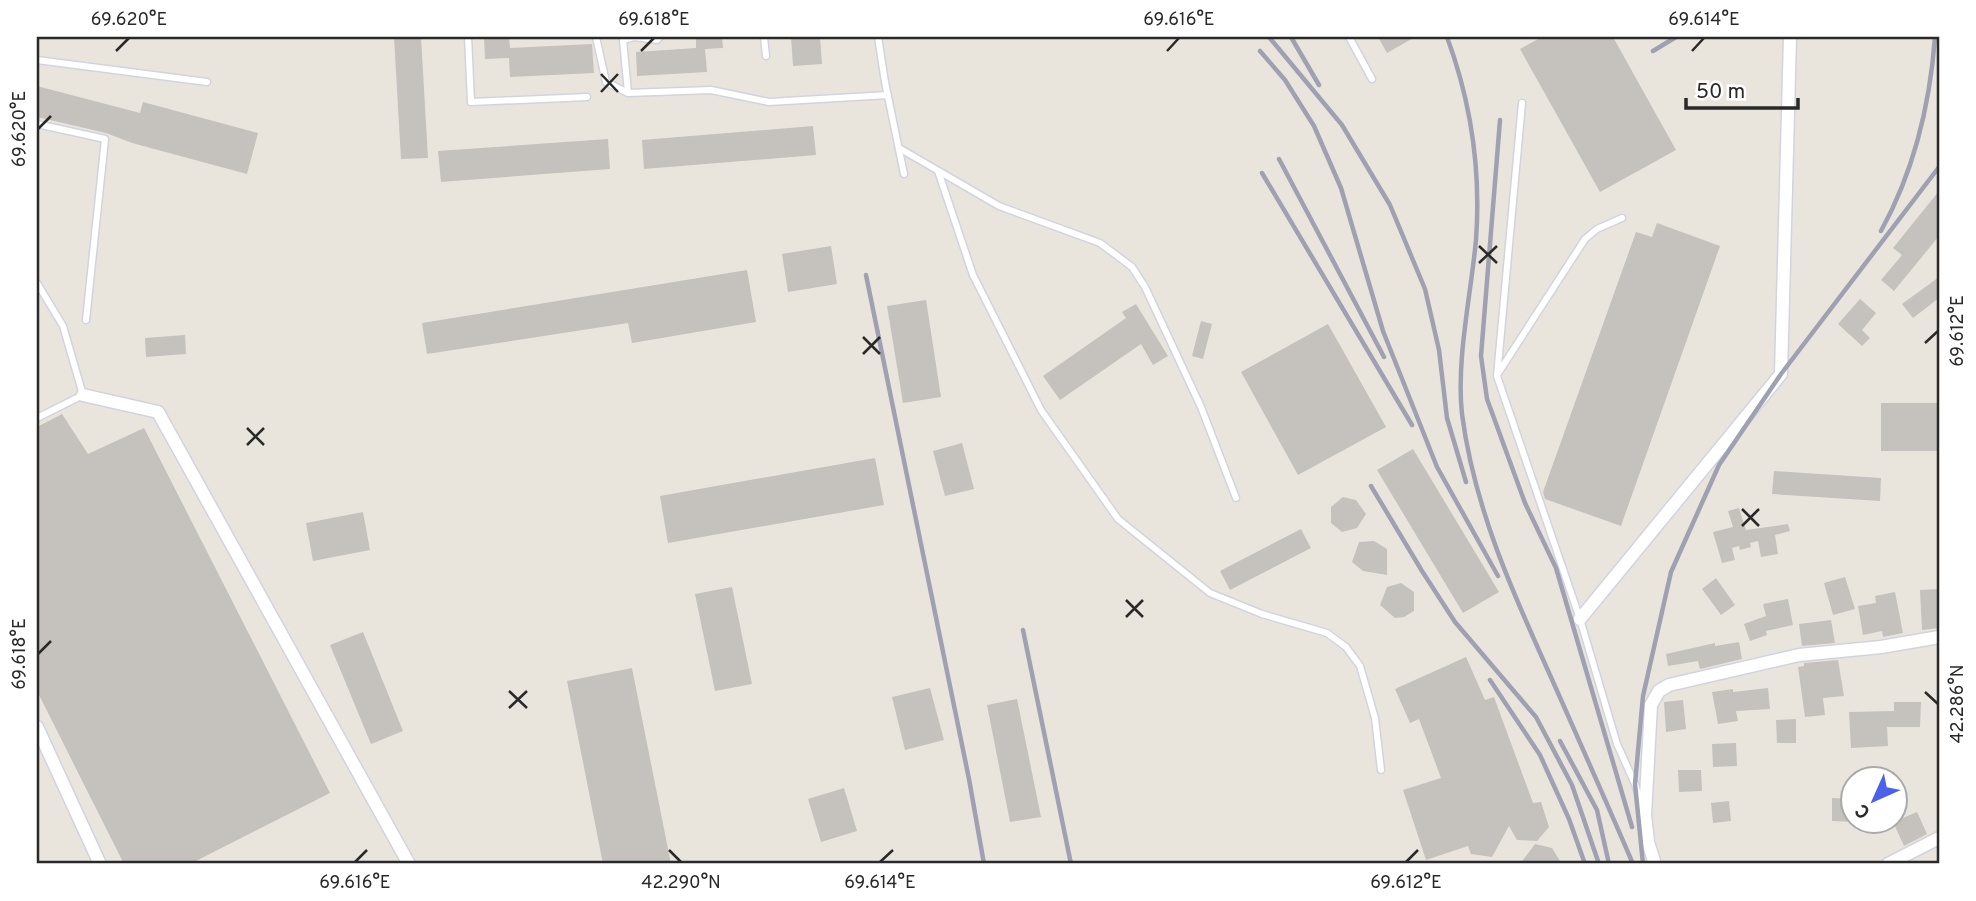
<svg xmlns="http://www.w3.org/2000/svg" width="1976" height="901" viewBox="0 0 1976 901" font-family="Overpass,sans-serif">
<rect width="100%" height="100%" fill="#eae5dc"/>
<path fill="#c5c1bc" d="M 394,37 L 421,37 L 428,158 L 401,159 Z
M 484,37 L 509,37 L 510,48 L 592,44 L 594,73 L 510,77 L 509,58 L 485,59 Z
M 696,37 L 722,37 L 723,48 L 705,49 L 707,72 L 637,76 L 636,52 L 696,48 Z
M 791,37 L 820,37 L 822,64 L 793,66 Z
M 1378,37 L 1415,37 L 1387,53 Z
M 1542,37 L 1613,37 L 1676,150 L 1600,192 L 1520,49 Z
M 37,86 L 140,113 L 143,102 L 258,133 L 247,174 L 132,143 L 106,133 L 37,117 Z
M 813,126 L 816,155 L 644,169 L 642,140 Z
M 608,139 L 610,169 L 441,182 L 438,151 Z
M 1939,191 L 1939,236 L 1894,291 L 1881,280 L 1902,255 L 1893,248 Z
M 1657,223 L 1720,246 L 1621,526 L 1545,499 L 1543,492 L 1636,232 L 1652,237 Z
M 831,246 L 837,284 L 788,292 L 782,254 Z
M 747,270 L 756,322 L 632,343 L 628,323 L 427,354 L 422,323 Z
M 1939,277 L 1939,298 L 1913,318 L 1902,304 Z
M 1860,299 L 1876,313 L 1862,330 L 1870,338 L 1862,346 L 1838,324 Z
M 926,300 L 941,397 L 903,403 L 887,306 Z
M 1136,304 L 1168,356 L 1153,365 L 1141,344 L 1060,400 L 1043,376 L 1126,318 L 1122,312 Z
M 1201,321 L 1212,324 L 1203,359 L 1192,356 Z
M 1328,324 L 1386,427 L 1298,475 L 1241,372 Z
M 185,335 L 186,354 L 146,357 L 145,338 Z
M 1881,403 L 1939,403 L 1939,451 L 1881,451 Z
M 62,414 L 88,454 L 144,428 L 330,793 L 190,864 L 124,864 L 37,691 L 37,427 Z
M 962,443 L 974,489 L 945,496 L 933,451 Z
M 1413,449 L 1499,592 L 1463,613 L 1377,470 Z
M 875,458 L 884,505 L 668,543 L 660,496 Z
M 1774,471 L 1881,478 L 1880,501 L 1772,494 Z
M 1343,497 L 1356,500 L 1366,514 L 1357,528 L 1342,532 L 1331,523 L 1331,507 Z
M 1739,508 L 1746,530 L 1788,524 L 1790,531 L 1775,535 L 1778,554 L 1761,557 L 1758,541 L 1750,543 L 1751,547 L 1740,550 L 1739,546 L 1732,548 L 1735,560 L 1722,563 L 1713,532 L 1733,527 L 1728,511 Z
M 363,512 L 370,550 L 313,561 L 306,523 Z
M 1301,529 L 1311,548 L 1230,590 L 1220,571 Z
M 1374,541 L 1387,549 L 1387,575 L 1363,571 L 1352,562 L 1359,542 Z
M 1845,577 L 1855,609 L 1833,615 L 1824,583 Z
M 1716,578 L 1735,605 L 1721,615 L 1702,589 Z
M 1401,583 L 1414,592 L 1414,611 L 1404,617 L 1395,618 L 1380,605 L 1387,587 Z
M 732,587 L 752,684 L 715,691 L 695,594 Z
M 1939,589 L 1939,628 L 1922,630 L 1920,590 Z
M 1895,592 L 1903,633 L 1883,637 L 1882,631 L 1863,635 L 1858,606 L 1876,603 L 1875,596 Z
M 1788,599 L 1793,625 L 1766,631 L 1767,635 L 1750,641 L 1744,624 L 1766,616 L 1763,604 Z
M 1831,620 L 1835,643 L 1802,646 L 1799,624 Z
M 363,632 L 403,731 L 371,744 L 330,645 Z
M 1739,642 L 1742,659 L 1700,669 L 1698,661 L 1668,666 L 1666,654 L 1715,643 L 1715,646 Z
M 1466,657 L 1485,700 L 1494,697 L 1533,803 L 1541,802 L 1549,827 L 1537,841 L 1517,840 L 1509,826 L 1492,857 L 1471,854 L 1468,846 L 1426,860 L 1403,790 L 1441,778 L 1419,719 L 1410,723 L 1395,689 Z
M 1838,660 L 1844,696 L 1823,698 L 1825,715 L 1805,717 L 1798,667 L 1804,666 L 1804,663 Z
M 632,668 L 671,864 L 603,864 L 567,681 Z
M 930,688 L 944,740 L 905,750 L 892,697 Z
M 1768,688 L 1770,709 L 1736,711 L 1738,721 L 1718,724 L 1712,692 L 1733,689 L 1733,692 Z
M 1017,699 L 1041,817 L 1010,822 L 987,705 Z
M 1683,700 L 1686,729 L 1666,732 L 1664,702 Z
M 1894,702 L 1921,702 L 1920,727 L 1887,727 L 1888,746 L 1851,748 L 1849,712 L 1894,711 Z
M 1796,719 L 1796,743 L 1777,743 L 1776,720 Z
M 1736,743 L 1737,766 L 1713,767 L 1712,744 Z
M 1678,770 L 1701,770 L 1702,791 L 1679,792 Z
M 844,788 L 857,831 L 821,842 L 808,799 Z
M 1832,798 L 1853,799 L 1853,822 L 1832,821 Z
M 1729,801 L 1731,821 L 1713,823 L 1711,803 Z
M 1917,812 L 1927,834 L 1904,846 L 1893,822 Z
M 1535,844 L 1552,848 L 1562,864 L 1520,864 Z"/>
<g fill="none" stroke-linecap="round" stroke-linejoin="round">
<g stroke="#d1d4e0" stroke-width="9">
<path id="lane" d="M 468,37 L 471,102 L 587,97
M 596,37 L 606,82 L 628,93
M 660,37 L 657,40 L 634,37 L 623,40 L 628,93 L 711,90 L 769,102 L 888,95
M 764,37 L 766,56
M 878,37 L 885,82 L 904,174
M 1349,37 L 1372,79
M 37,60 L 207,82
M 1522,103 L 1497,376 L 1580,619 L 1617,744 L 1635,784 L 1642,807
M 37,124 L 105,139 L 86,320
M 899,148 L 999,206 L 1100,243 L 1132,267 L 1145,287 L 1201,407 L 1236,498
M 938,171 L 973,275 L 1041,410 L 1118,519 L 1210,593 L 1262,614 L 1327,633 L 1346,647 L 1360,666 L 1375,718 L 1381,770
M 37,283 L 63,326 L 83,395 L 37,418
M 1497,375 L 1585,239 L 1597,229 L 1622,218"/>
</g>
<g stroke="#d1d4e0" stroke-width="15">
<path id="street" d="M 83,395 L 158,412 L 409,864
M 1580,619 L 1781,374 L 1790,37
M 37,727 L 100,864
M 1655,864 L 1648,842 L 1645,815 L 1651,705 L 1659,691 L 1669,685 L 1799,655 L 1881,647 L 1939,637
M 1888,864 L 1939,838"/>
</g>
<use href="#lane" stroke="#fff" stroke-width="6"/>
<use href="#street" stroke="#fff" stroke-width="12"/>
<path stroke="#9fa1b2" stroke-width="4.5" d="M 1269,37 L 1342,125 L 1390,205 L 1425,289 L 1439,350 L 1447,418 L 1466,482
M 1291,37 L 1319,85
M 1447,37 C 1471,102 1481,171 1476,240 C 1471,294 1456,361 1462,414 C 1474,507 1512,591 1550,675 C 1578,738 1606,801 1633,864
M 1260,51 L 1285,80 L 1314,126 L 1341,188 L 1383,331 L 1437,467 L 1498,576
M 1653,51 L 1676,37
M 1500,120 L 1481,356 L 1487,399 L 1525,503 L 1556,568 L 1632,827
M 1279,159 L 1384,357
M 1262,173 L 1412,425
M 1881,231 C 1914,171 1930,104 1935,37
M 866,275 L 969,779 L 984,864
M 1371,486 L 1422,571 L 1455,622 L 1536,717 L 1572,785 L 1599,864
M 1023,630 L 1071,864
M 1490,680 L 1540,755 L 1569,819 L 1585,864
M 1560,741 L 1597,810 L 1609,864
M 1643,864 L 1635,784 L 1643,696 L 1671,572 L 1719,465 L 1781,374 L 1939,167"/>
</g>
<path fill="none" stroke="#292929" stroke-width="2.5" d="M 116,51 L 129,38M 641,51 L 654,38M 1167,51 L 1179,38M 1692,51 L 1704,38M 601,74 L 618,92M 601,92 L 618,74M 38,129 L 51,116M 1479,246 L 1497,263M 1479,263 L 1497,246M 863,337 L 880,354M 1925,343 L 1938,331M 863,354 L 880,337M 247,428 L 264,445M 247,445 L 264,428M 1742,509 L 1759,526M 1742,526 L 1759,509M 1126,600 L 1143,617M 1126,617 L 1143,600M 38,654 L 51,641M 509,691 L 527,708M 1925,692 L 1938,704M 509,708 L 527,691M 669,850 L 681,862M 355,862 L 367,850M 880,862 L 893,850M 1406,862 L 1418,850"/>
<rect width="1976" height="901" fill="none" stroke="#ffffff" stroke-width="77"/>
<g transform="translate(1874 800) rotate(225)"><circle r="33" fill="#ffffff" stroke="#a9a9a9" stroke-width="2"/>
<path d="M0-5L12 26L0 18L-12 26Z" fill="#4a61e9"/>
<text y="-10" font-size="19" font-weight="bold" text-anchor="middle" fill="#292929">С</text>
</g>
<path d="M1686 98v10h112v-10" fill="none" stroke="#292929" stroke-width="3.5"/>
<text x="1696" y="98" font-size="21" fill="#292929" stroke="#ffffff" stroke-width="5" paint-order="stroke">50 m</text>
<rect x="38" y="38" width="1900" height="824" fill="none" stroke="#292929" stroke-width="2.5"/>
<g font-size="18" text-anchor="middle" fill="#292929">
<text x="129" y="25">69.620°E</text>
<text x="654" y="25">69.618°E</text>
<text x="1179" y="25">69.616°E</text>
<text x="1704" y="25">69.614°E</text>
<text transform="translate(19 129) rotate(-90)" y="6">69.620°E</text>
<text transform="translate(1957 331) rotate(-90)" y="6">69.612°E</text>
<text transform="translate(19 654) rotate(-90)" y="6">69.618°E</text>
<text transform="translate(1957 704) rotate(-90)" y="6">42.286°N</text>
<text x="355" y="888">69.616°E</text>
<text x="681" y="888">42.290°N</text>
<text x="880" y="888">69.614°E</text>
<text x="1406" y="888">69.612°E</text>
</g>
</svg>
